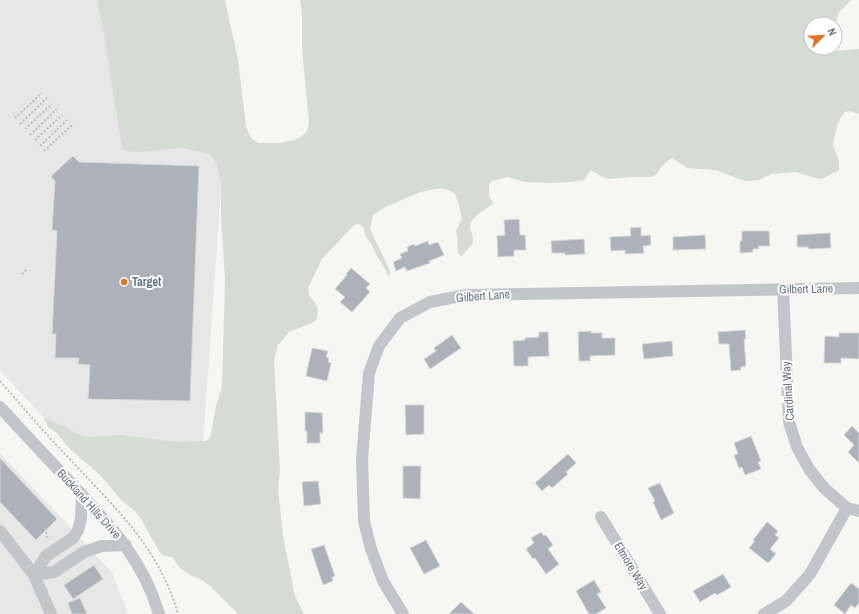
<svg xmlns="http://www.w3.org/2000/svg" width="859" height="614" viewBox="0 0 859 614" font-family="'Archivo Narrow',sans-serif">
<rect width="100%" height="100%" fill="#f6f7f3"/>
<path fill="#e7e7e7" d="M 0,0 L 101,0 L 224,148 L 203,443 L 83,461 L 0,370 Z
M 0,453 L 56,512 L 113,574 L 128,614 L 0,614 Z"/>
<path fill="#d5dcd3" d="M 97,0 L 225,0 L 238,60 L 246,126 L 249,134 L 253,140 L 259,143 L 280,143 L 294,140 L 301,137 L 307,131 L 309,123 L 302,48 L 302,13 L 300,0 L 851,0 L 839,12 L 835,25 L 811,24 L 811,48 L 829,48 L 832,51 L 859,49 L 859,114 L 849,111 L 845,112 L 841,117 L 837,126 L 833,145 L 839,161 L 839,170 L 822,179 L 815,178 L 796,172 L 772,174 L 759,180 L 745,181 L 715,170 L 687,168 L 672,158 L 662,166 L 656,175 L 650,177 L 633,177 L 609,179 L 602,177 L 591,170 L 584,180 L 572,182 L 549,183 L 525,182 L 507,177 L 493,181 L 489,184 L 489,195 L 493,204 C 486,209 470,217 470,227 C 471,232 474,237 473,243 L 462,256 L 459,255 L 457,247 L 458,240 L 456,231 L 462,218 C 461,213 457,197 455,194 C 439,178 396,203 380,210 L 373,215 L 370,229 L 390,271 L 390,275 L 389,276 L 377,256 L 372,245 L 366,237 L 364,229 L 361,225 L 358,224 L 354,225 L 322,259 L 308,288 L 309,295 L 315,303 L 318,310 L 317,319 L 314,322 L 289,332 L 278,345 L 274,361 L 280,471 L 278,489 L 283,536 L 295,596 L 304,614 L 238,614 L 211,587 L 202,580 L 190,575 L 180,568 L 173,558 L 163,555 L 160,553 L 141,519 L 135,511 L 121,500 L 101,476 L 68,447 L 57,433 L 49,428 L 44,419 L 46,418 L 53,422 L 66,427 L 77,434 L 87,437 L 120,435 L 177,442 L 206,441 L 209,439 L 211,434 L 216,406 L 222,387 L 225,279 L 221,216 L 221,184 L 217,165 L 212,156 L 209,154 C 200,152 190,149 181,148 C 167,148 130,156 122,149 L 103,28 Z"/>
<path fill="#acb2ba" stroke="#d8d8d6" d="M 73,156 L 79,162 L 199,166 L 190,401 L 88,399 L 90,365 L 78,364 L 79,358 L 55,358 L 56,334 L 52,334 L 57,231 L 52,230 L 55,181 L 51,176 Z
M 519,219 L 520,235 L 525,235 L 526,250 L 514,250 L 514,256 L 498,257 L 497,236 L 505,235 L 504,220 Z
M 641,227 L 641,236 L 650,235 L 651,245 L 643,246 L 644,253 L 625,254 L 625,250 L 611,251 L 610,237 L 631,236 L 630,228 Z
M 742,231 L 769,231 L 770,246 L 758,246 L 759,249 L 753,249 L 753,252 L 740,253 L 740,241 L 742,241 Z
M 830,233 L 831,248 L 809,249 L 808,247 L 797,247 L 797,235 Z
M 705,235 L 706,249 L 673,250 L 673,237 Z
M 584,239 L 585,254 L 565,255 L 565,253 L 552,253 L 551,241 Z
M 428,241 L 429,245 L 438,242 L 444,255 L 429,261 L 430,263 L 407,271 L 405,267 L 396,271 L 393,262 L 402,258 L 400,254 L 408,251 L 407,247 L 414,244 L 415,246 Z
M 351,268 L 370,284 L 366,288 L 370,292 L 352,312 L 340,302 L 345,297 L 335,289 L 347,275 L 346,274 Z
M 745,330 L 746,339 L 744,339 L 746,366 L 741,367 L 741,370 L 731,371 L 729,344 L 719,344 L 718,332 Z
M 591,331 L 591,333 L 602,333 L 602,338 L 615,338 L 615,355 L 590,356 L 590,361 L 579,361 L 578,332 Z
M 539,332 L 548,332 L 549,356 L 528,357 L 528,366 L 514,366 L 513,341 L 525,340 L 525,338 L 539,337 Z
M 839,333 L 859,333 L 859,359 L 841,358 L 841,363 L 824,363 L 825,336 L 839,337 Z
M 452,335 L 461,348 L 430,369 L 424,359 L 436,351 L 434,348 Z
M 672,341 L 673,356 L 644,359 L 642,344 Z
M 312,348 L 328,351 L 326,357 L 329,358 L 328,362 L 331,363 L 327,381 L 306,376 Z
M 405,405 L 424,405 L 424,434 L 406,435 Z
M 305,412 L 322,413 L 323,433 L 320,433 L 320,443 L 307,443 L 307,431 L 305,431 Z
M 852,426 L 859,433 L 859,463 L 848,452 L 854,445 L 844,435 Z
M 751,436 L 761,461 L 758,462 L 761,469 L 745,475 L 742,467 L 739,468 L 734,455 L 738,454 L 734,443 Z
M 568,454 L 576,463 L 566,472 L 568,474 L 552,488 L 549,485 L 542,491 L 535,483 Z
M 0,458 L 57,519 L 36,540 L 0,502 Z
M 403,466 L 421,466 L 420,499 L 403,498 Z
M 318,481 L 321,504 L 304,506 L 302,482 Z
M 660,483 L 674,513 L 661,520 L 653,502 L 655,501 L 648,488 Z
M 767,522 L 778,531 L 775,535 L 779,538 L 770,549 L 776,554 L 768,563 L 749,548 L 755,541 L 753,540 Z
M 541,532 L 544,536 L 546,535 L 553,545 L 548,549 L 559,564 L 546,574 L 535,558 L 533,559 L 526,549 L 534,543 L 531,538 Z
M 426,540 L 440,566 L 424,574 L 410,548 Z
M 324,545 L 335,576 L 332,577 L 333,581 L 323,585 L 311,549 Z
M 94,565 L 103,579 L 73,599 L 64,585 Z
M 723,574 L 731,587 L 717,595 L 715,593 L 700,602 L 693,591 Z
M 594,580 L 601,592 L 597,594 L 606,608 L 596,614 L 589,614 L 576,591 Z
M 851,583 L 859,589 L 859,603 L 855,608 L 851,605 L 845,614 L 834,605 Z
M 80,598 L 87,614 L 72,614 L 68,603 Z
M 461,602 L 474,614 L 449,614 Z"/>
<g fill="none" stroke-linecap="round" stroke-linejoin="round">
<path stroke="#bcbdc1" stroke-width="2" stroke-dasharray="2 2" stroke-linecap="butt" d="M 15,118 L 42,93
M 20,124 L 47,98
M 25,129 L 52,104
M 30,135 L 57,109
M 35,140 L 62,115
M 40,146 L 67,120
M 44,151 L 72,125
M 22,274 L 27,269
M 0,381 C 21,405 41,429 63,452 C 110,503 158,544 178,614
M 45,528 L 48,539 L 48,540"/>
<path stroke="#c2c5c9" stroke-width="12" d="M 783,289 L 789,422 L 797,447 L 809,469 L 824,488 L 847,508 L 859,511
M 0,407 C 24,433 47,458 71,483 C 109,524 143,559 159,614
M 601,517 L 660,614
M 0,531 L 34,575 L 51,614
M 34,575 L 46,556 L 73,538 L 78,530 L 81,519 L 82,495
M 34,575 L 54,572 L 84,552 L 102,546 L 126,545
M 403,614 L 383,581 L 371,549 L 364,521 L 362,459 L 369,373 L 379,346 L 400,318 L 430,302 L 466,295 L 859,288
M 764,614 L 786,601 L 810,574 L 847,508"/>
</g>
<circle fill="#e47326" stroke="#fff" stroke-width="1.5" cx="124" cy="282" r="4"/>
<g text-anchor="middle" stroke-width="4" stroke-linejoin="round" paint-order="stroke">
<g font-size="12" font-weight="bold" fill="#657185" stroke="#fff" text-anchor="start">
<text x="132" y="286">Target</text>
</g>
<g font-size="12" fill="#657185" stroke="#fff">
<text transform="translate(806 289) rotate(-1)" y="4">Gilbert Lane</text>
<text transform="translate(483 296) rotate(-4)" y="4">Gilbert Lane</text>
<text transform="translate(788 391) rotate(-94)" y="4">Cardinal Way</text>
<text transform="translate(89 504) rotate(48)" y="4">Buckland Hills Drive</text>
<text transform="translate(631 566) rotate(59)" y="4">Elmore Way</text>
</g>
</g>
<g transform="translate(823 36) rotate(66)"><circle r="19" fill="#ffffff" stroke="#c1c6ce"/>
<path d="M0-3L7 15L0 10L-7 15Z" fill="#e47326"/>
<text y="-6" font-size="11" font-weight="bold" text-anchor="middle" fill="#657185">N</text>
</g>
</svg>
